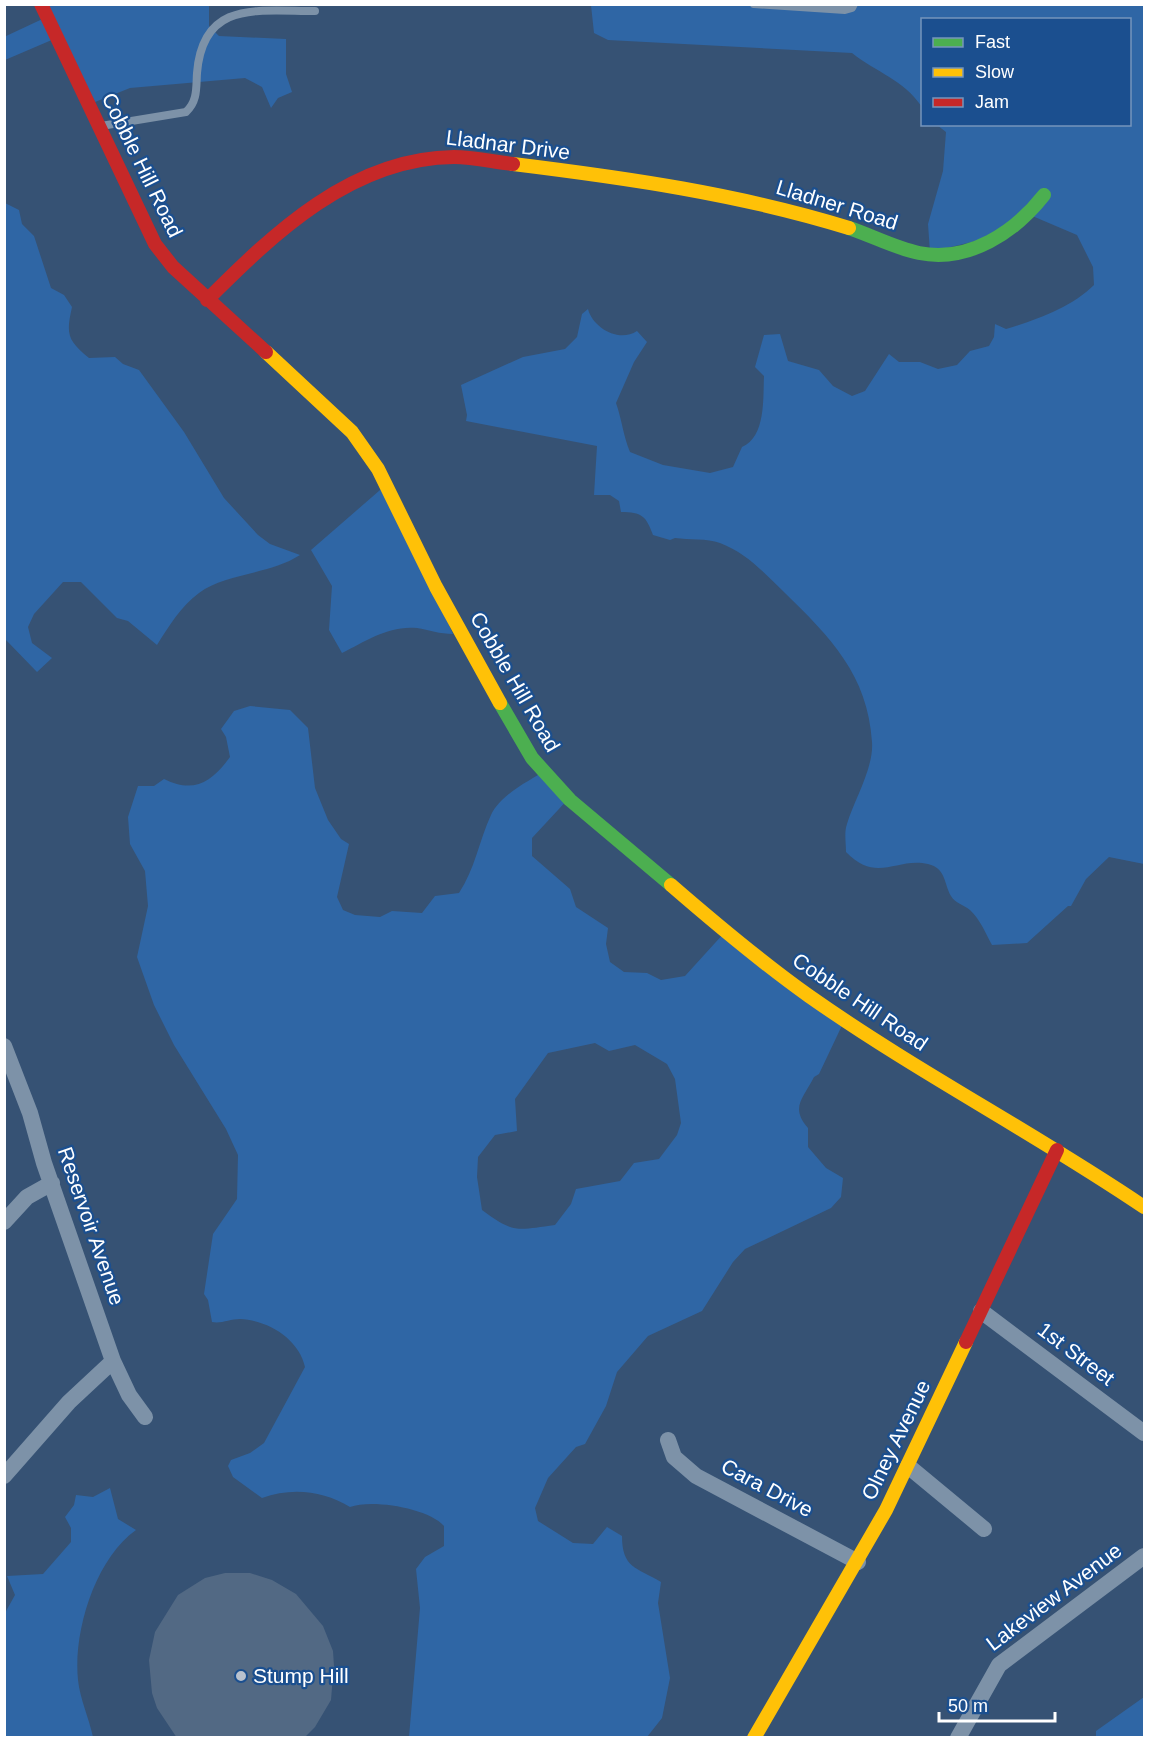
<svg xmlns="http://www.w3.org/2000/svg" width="1149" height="1742" viewBox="0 0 1149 1742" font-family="Helvetica,sans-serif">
<rect width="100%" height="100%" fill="#365274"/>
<path fill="#2f66a5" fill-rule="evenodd" d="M 47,5 L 209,5 L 209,26 L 219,36 L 286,39 L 286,74 L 292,92 L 278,98 L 271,108 L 262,87 L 245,78 L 130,88 L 95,102 L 61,36 L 5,60 L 4,37 L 51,15 Z
M 591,5 L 1144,5 L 1144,864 L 1109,857 L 1086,879 L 1071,906 L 1068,906 L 1027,943 L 992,945 C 986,934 980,919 970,910 C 964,905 955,903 951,896 C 944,884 946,868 928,864 C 896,857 877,884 846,852 C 846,843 844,832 847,824 C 854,800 874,768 872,742 C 868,675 830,637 785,593 C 765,574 747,553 720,543 C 707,538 689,540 675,538 L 670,540 L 653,535 C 646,516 642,512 621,512 L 619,501 L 610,495 L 594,495 L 597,446 L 466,421 L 467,415 L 461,385 L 523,357 L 565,349 L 577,337 L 582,314 L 588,309 C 593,328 619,343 637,331 L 647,342 L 634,362 L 616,403 C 622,420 623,435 630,452 L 663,465 L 710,473 L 733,467 L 742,447 C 766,437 763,398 764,376 L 755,367 L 764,335 L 780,334 L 788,361 L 819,370 L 833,386 L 852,396 L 865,391 L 889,354 L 899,362 L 920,362 L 938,369 L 957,365 L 970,351 L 989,346 L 994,337 L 995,324 L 1006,329 C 1036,320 1072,307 1094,285 L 1093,267 L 1077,235 L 1030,215 L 1009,233 L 930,252 L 928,224 L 943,171 L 946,132 L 937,125 L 1130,124 L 1130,20 L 922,20 L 922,107 C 904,80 876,72 852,53 L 608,40 L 594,33 Z
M 5,203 L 19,210 L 22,224 L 34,236 L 51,288 L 64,295 L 72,307 C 66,334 67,340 89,358 L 115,357 L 123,364 L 139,370 L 184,432 L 224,498 L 258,535 L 270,544 L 300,555 C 269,575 225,573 199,593 C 181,606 169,626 157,645 L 128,621 L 117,618 L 81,582 L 63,582 L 34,614 L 28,627 L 32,643 L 52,658 L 37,672 L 5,639 Z
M 387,484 L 453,634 C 440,634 429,630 417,628 C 389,625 366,641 342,653 L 329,630 L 332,586 L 311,550 Z
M 250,706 L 290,710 L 308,728 L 315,788 L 328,820 L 341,839 L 349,844 L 337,897 L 343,910 L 355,915 L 380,917 L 392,911 L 422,913 L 435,896 L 459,893 C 475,869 479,841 491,815 C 501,794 529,781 548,769 L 571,796 L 532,838 L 532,856 L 570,889 L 576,907 L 608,928 L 606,944 L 610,962 L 624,972 L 647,973 L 661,980 L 685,976 L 725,932 L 846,1017 L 819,1074 L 814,1077 C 803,1099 790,1107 808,1128 L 808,1147 L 826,1168 L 843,1178 L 841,1197 L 831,1208 L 745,1249 L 733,1262 L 702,1311 L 648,1336 L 617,1372 L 606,1406 L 585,1444 L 576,1447 L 548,1478 L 535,1508 L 538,1521 L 573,1543 L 593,1544 L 607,1527 L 622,1536 C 622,1568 636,1567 661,1582 L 658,1603 L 670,1678 L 662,1718 L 647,1737 L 409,1737 L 420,1608 L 416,1569 L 425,1557 L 444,1546 L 444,1526 C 428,1508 372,1499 350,1507 C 324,1491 292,1487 262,1498 L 233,1477 L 228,1466 L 231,1460 L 250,1453 L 264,1443 L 305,1367 C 299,1339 268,1320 240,1319 C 230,1319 221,1324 212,1322 L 208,1300 L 204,1294 L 213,1234 L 237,1199 L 238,1155 L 226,1129 L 174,1045 L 154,1005 L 137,957 L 148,906 L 145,871 L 130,844 L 128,817 L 138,786 L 154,786 L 164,779 C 194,794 212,782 230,757 L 226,737 L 221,729 L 234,711 ZM 595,1043 L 609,1051 L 635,1045 L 667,1064 L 675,1079 L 681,1123 L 677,1135 L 659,1159 L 634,1163 L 620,1181 L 576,1189 L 571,1204 L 555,1225 C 517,1230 514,1234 482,1210 L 477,1177 L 478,1157 L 495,1135 L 517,1131 L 515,1099 L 548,1053 Z
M 110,1488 L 118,1519 L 136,1530 C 95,1559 73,1632 78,1680 C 80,1699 89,1718 93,1737 L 5,1737 L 5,1613 L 15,1595 L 7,1576 L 43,1574 L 71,1542 L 71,1528 L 65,1517 L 74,1505 L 76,1495 L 93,1497 Z
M 1144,1697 L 1144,1737 L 1096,1737 L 1096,1731 Z"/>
<path fill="#526984" d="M 225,1573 L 250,1573 L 272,1580 L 296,1594 L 323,1626 L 333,1651 L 334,1666 L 337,1668 L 336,1675 L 333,1675 L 331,1700 L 315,1727 L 304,1738 L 177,1738 L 157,1708 L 152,1693 L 149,1660 L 155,1632 L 178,1595 L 205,1578 Z"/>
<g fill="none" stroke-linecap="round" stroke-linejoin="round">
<path stroke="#7d92a8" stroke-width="8" d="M 754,4 L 845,10 L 852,8 L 854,4
M 101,126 L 186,112 C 198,101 196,87 197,73 C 203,0 257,11 315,11"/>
<path stroke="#7d92a8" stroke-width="16" d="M 4,1046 L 30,1113 L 44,1163 L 113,1361 L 129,1395 L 145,1417
M 4,1222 L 27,1197 L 52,1183
M 981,1311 L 1144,1433
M 668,1440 L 674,1457 L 696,1476 L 858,1562
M 908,1466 L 984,1529
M 4,1476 L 69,1402 L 113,1361
M 958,1738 L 999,1665 L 1144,1556"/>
<path stroke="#4caf50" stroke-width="14" d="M 849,228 C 873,236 895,248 919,253 C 969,263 1015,232 1044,195
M 500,703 L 532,758 L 570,800 L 671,885"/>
<path stroke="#ffc107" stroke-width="14" d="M 513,164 C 627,178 739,194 849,228
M 266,352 L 352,432 L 378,469 L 436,587 L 500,703
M 671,885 C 716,924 761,962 809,996 C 917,1072 1035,1133 1144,1207
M 754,1738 L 886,1510 L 966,1342"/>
<path stroke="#c62828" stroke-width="14" d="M 41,4 L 155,244 L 173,267 L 266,352
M 207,300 C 274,233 352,158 454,157 C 473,157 494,162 513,164
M 966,1342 L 1057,1150"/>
</g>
<circle fill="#b9c2ce" stroke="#1b4f8f" stroke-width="2" cx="241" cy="1676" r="6"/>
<g text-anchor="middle" stroke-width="4.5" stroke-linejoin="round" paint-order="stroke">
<g font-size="21" fill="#fff" stroke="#1b4f8f">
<text transform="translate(508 145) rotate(7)" y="7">Lladnar Drive</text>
<text transform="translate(142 165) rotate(64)" y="7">Cobble Hill Road</text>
<text transform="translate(837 205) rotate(17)" y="7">Lladner Road</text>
<text transform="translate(515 682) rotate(60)" y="7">Cobble Hill Road</text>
<text transform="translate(860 1002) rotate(34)" y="7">Cobble Hill Road</text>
<text transform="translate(91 1226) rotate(71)" y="7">Reservoir Avenue</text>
<text transform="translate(1076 1354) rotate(37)" y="7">1st Street</text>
<text transform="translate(896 1440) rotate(-64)" y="7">Olney Avenue</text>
<text transform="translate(767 1488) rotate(28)" y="7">Cara Drive</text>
<text transform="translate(1054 1597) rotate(-37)" y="7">Lakeview Avenue</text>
</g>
<g font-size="21" fill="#fff" stroke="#1b4f8f" text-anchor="start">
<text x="253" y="1683">Stump Hill</text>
</g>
</g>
<rect width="1149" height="1742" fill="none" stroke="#ffffff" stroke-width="12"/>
<rect x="921" y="18" width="210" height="108" fill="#1b4f8f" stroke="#7695bc" stroke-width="1.5"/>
<rect x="933" y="38" width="30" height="9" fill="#4caf50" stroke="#7695bc" stroke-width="1.5"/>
<text x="975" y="48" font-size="18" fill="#ffffff">Fast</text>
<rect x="933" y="68" width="30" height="9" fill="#ffc107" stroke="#7695bc" stroke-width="1.5"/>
<text x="975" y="78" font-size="18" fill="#ffffff">Slow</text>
<rect x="933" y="98" width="30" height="9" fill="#c62828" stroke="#7695bc" stroke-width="1.5"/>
<text x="975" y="108" font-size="18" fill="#ffffff">Jam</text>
<path d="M939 1712v9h116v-9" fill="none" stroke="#ffffff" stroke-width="3"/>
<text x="948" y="1712" font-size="18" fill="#ffffff" stroke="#1b4f8f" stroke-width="4.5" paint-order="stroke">50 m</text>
</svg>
